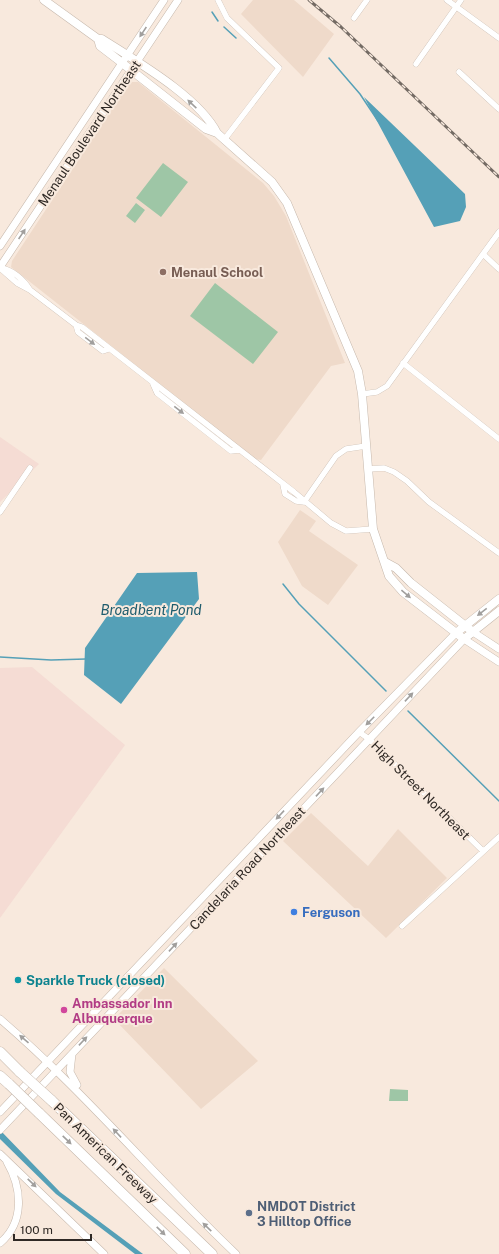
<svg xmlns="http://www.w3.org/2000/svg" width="499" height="1254" viewBox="0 0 499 1254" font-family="'Public Sans',sans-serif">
<rect width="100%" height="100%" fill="#f8e9dd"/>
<path fill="#f5dcd4" d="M 0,437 L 39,464 L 0,502 Z
M 32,667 L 125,745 L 0,918 L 0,668 Z"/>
<path fill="#efdaca" d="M 253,0 L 294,0 L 334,34 L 303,77 L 241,14 Z
M 132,82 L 138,82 L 263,183 L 274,196 L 286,216 L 345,363 L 331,366 L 261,460 L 255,459 L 11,267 L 12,261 L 128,85 Z
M 300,510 L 316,521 L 309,531 L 358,565 L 328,605 L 302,586 L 278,542 Z
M 311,813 L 368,866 L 398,829 L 447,878 L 386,938 L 283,841 Z
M 164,968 L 258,1061 L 201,1109 L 114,1019 Z"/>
<path fill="#9ec6a6" d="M 163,163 L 188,182 L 161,217 L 136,198 Z
M 136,203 L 145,210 L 135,223 L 126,216 Z
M 215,283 L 278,332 L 253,364 L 190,316 Z
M 390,1089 L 408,1090 L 408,1101 L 389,1101 Z"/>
<path fill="#55a0b7" d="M 364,97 L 465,194 L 466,207 L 460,221 L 434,227 Z
M 197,572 L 199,599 L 121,704 L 84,675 L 85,648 L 137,573 Z
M 0,1130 L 60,1192 L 143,1254 L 135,1254 L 56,1194 L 0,1139 Z"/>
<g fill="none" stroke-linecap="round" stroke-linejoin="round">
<path stroke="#55a0b7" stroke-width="1.5" d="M 212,12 L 218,21
M 224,27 L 236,38
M 329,58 L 360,94 L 378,121
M 283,584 L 299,604 L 386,691
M 0,657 L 51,660 L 86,659
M 408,711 L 499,801"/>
<g stroke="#c6b8ac" stroke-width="6">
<path id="street" d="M 218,0 L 227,18 L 279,68 L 224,140
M 447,0 L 499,38
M 354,18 L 367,0
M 416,64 L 461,0
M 459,72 L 499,109
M 483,254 L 499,269
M 0,268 L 17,283 L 30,290 L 76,325 L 82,327 L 294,492 L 331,523 L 346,531 L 373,529
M 0,268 C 12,269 24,280 30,290
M 76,325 L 78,332 L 103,351 L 109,349
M 403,363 L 499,439
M 153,384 L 157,393 L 231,451 L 239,450
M 362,394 L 377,392 L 387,386 L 499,232
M 368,469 L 384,468 L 394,472 L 407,481 L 429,502 L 499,553
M 283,485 L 285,494 L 296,501 L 304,502
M 304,502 L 336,456 L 346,449 L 366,446
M 0,512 L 30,468
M 359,732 L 369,739 L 483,851
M 402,926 L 499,837"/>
</g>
<g stroke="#c6b8ac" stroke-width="8">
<path id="secondary" d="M 0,246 L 164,0
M 0,267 L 178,0
M 473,632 L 499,649
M 0,1019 C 84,1091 155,1177 236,1254
M 72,1054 L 70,1072 L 77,1085
M 0,1112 L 359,732 L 456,633
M 0,1130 L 464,639 L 499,662
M 0,1154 L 104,1254
M 0,1243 C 25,1222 22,1188 7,1162"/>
</g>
<g stroke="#c6b8ac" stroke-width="9">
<path id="primary" d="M 44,0 L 98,39 L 100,46 L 117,59 L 206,129 L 217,133 L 272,182 L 287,203 L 358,371 L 362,394 L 373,529 L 389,576 L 403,592 L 464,639 L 499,611
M 98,39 L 102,39 C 136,61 199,97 217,133
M 385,562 L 396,568 L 411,583 L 473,632
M 456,633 L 499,599"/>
</g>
<g stroke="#c6b8ac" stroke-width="11">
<path id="highway" d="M 0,1052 L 20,1072
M 0,1076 L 9,1084
M 51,1100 L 212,1254
M 39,1113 L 185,1254"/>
</g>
<use href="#street" stroke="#fff" stroke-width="5.5"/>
<use href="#secondary" stroke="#fff" stroke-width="7"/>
<use href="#primary" stroke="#fff" stroke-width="8"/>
<use href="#highway" stroke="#fff" stroke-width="10"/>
<g stroke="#746b64" stroke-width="3">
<path id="rail" d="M 309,0 L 341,27 L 499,177"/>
</g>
<use href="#rail" stroke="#f8e9dd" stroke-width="1.5" stroke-dasharray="4.5" stroke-linecap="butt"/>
<g stroke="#c6b8ac" stroke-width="11" stroke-linecap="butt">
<path id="highway-bridge" d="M 20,1072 L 51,1100
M 9,1084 L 39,1113"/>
</g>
<use href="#highway-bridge" stroke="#fff" stroke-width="10"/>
</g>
<defs><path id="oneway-solid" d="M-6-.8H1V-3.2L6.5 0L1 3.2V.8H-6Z"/></defs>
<g fill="#a19f9d">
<use href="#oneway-solid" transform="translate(143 32) rotate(124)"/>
<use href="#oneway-solid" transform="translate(192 104) rotate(-137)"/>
<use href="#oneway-solid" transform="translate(22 234) rotate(-56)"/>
<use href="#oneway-solid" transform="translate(90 341) rotate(37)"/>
<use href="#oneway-solid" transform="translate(179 410) rotate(38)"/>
<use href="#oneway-solid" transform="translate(406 594) rotate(40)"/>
<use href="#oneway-solid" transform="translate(482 612) rotate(142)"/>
<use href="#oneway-solid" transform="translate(409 697) rotate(-47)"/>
<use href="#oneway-solid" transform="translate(370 721) rotate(135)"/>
<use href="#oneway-solid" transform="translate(320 792) rotate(-47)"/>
<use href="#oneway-solid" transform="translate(280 815) rotate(133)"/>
<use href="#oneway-solid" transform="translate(173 947) rotate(-47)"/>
<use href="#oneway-solid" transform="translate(24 1039) rotate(-139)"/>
<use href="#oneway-solid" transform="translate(83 1041) rotate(-47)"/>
<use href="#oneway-solid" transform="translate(117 1133) rotate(-133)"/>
<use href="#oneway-solid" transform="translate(67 1140) rotate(44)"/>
<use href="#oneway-solid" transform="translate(32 1183) rotate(44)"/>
<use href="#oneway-solid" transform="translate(207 1227) rotate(-136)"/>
<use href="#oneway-solid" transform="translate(161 1231) rotate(44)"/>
</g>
<circle fill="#8d6e63" stroke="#f8e9dd" stroke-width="1.5" cx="163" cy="272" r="4"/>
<circle fill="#3f7fe0" stroke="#f8e9dd" stroke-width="1.5" cx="294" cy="912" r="4"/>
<circle fill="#0f9aa8" stroke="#f8e9dd" stroke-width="1.5" cx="18" cy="980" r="4"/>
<circle fill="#d1479c" stroke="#f8e9dd" stroke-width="1.5" cx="64" cy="1010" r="4"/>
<circle fill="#5c6f8a" stroke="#f8e9dd" stroke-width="1.5" cx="249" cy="1213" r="4"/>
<g text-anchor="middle" stroke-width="4" stroke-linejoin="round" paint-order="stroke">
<g font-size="13" fill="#2f2925" stroke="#f8e9dd">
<text transform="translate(89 133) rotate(-56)" y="5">Menaul Boulevard Northeast</text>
<text transform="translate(421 790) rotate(45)" y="5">High Street Northeast</text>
<text transform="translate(247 868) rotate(-47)" y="5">Candelaria Road Northeast</text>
<text transform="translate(106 1153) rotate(44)" y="5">Pan American Freeway</text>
</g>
<g font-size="13" font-weight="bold" fill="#785e54" stroke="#f8e9dd" text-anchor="start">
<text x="171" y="277">Menaul School</text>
</g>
<g font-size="13" font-weight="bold" fill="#366cbe" stroke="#f8e9dd" text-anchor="start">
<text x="302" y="917">Ferguson</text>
</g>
<g font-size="13" font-weight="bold" fill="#0d838f" stroke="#f8e9dd" text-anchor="start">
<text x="26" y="985">Sparkle Truck (closed)</text>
</g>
<g font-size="13" font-weight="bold" fill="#b23c85" stroke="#f8e9dd" text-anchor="start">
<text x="72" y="1008">Ambassador Inn<tspan x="72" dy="15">Albuquerque</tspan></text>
</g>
<g font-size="13" font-weight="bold" fill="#4e5e75" stroke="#f8e9dd" text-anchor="start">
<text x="257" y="1211">NMDOT District<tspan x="257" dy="15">3 Hilltop Office</tspan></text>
</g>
<g font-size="14" font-style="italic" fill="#1f5c6d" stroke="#f8e9dd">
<text x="151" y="615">Broadbent Pond</text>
</g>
</g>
<path d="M14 1234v6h77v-6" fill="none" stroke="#2f2925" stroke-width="2"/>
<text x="20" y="1234" font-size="12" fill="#2f2925" stroke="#f8e9dd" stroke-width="3" paint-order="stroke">100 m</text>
</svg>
